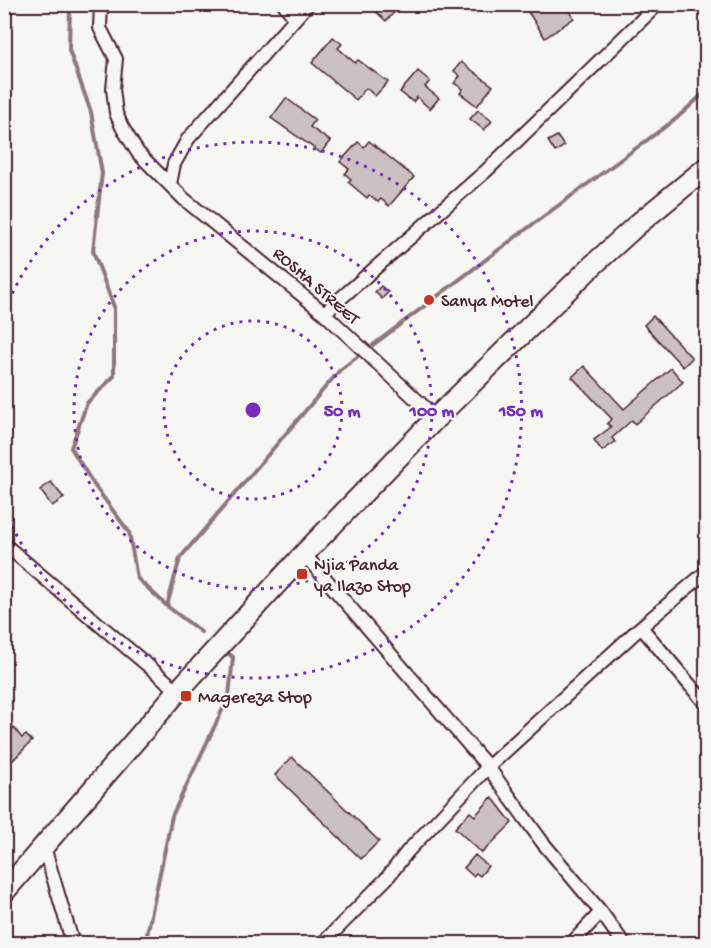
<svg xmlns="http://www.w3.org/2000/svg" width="711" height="948" viewBox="0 0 711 948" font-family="'Gochi Hand',sans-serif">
<rect width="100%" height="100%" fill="#f6f6f2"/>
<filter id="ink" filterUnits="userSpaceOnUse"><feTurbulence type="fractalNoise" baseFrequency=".0167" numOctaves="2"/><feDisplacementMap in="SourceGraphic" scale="12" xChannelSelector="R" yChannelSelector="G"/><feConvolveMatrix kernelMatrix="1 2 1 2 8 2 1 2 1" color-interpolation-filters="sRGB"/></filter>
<g filter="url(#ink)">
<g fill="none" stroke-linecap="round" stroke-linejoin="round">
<path stroke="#8e747a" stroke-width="4" d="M 70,4 L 69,50 L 91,112 L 102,173 L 93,251 L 114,307 L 114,376 L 87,403 L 71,448 L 94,485 L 129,532 L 137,578 L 167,606
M 373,345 L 517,236 L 677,118 L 706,91
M 201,632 L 167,606 L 180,558 L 340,370 L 357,357
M 145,944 L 172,816 L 229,696 L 233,657 L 226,652"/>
</g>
<path fill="#ccc1c0" stroke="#4a1f2b" stroke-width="1.5" d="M 368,4 L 402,4 L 386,21 Z
M 523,4 L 565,4 L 574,18 L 545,38 Z
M 333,37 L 342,44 L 338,48 L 355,63 L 358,60 L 388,82 L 375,96 L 366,88 L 356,100 L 312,63 Z
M 461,62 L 493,86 L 477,106 L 460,93 L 463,89 L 454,83 L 460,76 L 454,71 Z
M 418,71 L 430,81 L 425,87 L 439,98 L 430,109 L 417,97 L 413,102 L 400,92 Z
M 286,98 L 315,120 L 310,127 L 330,141 L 321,153 L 271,118 Z
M 478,110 L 492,121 L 484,130 L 470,119 Z
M 557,136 L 564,146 L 555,152 L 548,141 Z
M 369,141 L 414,177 L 389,206 L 381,199 L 378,202 L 369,195 L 367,198 L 348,182 L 351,179 L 345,174 L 349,169 L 340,162 L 358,142 L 364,147 Z
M 381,286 L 388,292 L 382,299 L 375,292 Z
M 349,308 L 356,315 L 350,321 L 343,315 Z
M 653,316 L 692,358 L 683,367 L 644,325 Z
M 584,366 L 624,409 L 671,368 L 683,382 L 635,424 L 632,420 L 612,438 L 615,442 L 602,451 L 594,440 L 611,427 L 607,423 L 612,419 L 572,377 Z
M 51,482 L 64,498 L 52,506 L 40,490 Z
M 14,728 L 22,738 L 26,735 L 32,741 L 10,763 L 8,762 L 4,765 L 4,736 Z
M 292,757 L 379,841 L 361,859 L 275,775 Z
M 492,797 L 512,823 L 482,853 L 455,828 L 470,812 L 475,816 Z
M 475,855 L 488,866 L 480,876 L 476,873 L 473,876 L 464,868 Z"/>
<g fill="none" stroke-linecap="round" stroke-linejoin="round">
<g stroke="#4a1f2b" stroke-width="16">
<path id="minor" d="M 101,4 L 100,28 L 116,59 L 113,89 L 116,113 L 122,127 L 138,153 L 184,199 L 324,313 L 436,418
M 284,4 L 295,18
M 170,184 L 174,164 L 188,139 L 308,4
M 324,313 L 487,170 L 658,4
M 4,544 L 178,691
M 304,554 L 488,767 L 543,843 L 601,912 L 624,944
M 641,627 L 706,704
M 44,847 L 73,944
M 322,944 L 387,878 L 407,852 L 488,767 L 641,627 L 706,572
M 571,944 L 601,912"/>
</g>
<g stroke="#4a1f2b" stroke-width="24">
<path id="trunk" d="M 4,892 L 178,691 L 304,554 L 436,418 L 592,266 L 638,224 L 706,168"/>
</g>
<use href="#minor" stroke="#f6f6f2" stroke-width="12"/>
<use href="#trunk" stroke="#f6f6f2" stroke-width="20"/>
</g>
</g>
<g fill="none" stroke="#7b2cbf" stroke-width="3" stroke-dasharray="3 6">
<circle cx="253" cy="410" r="89"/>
<circle cx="253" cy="410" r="179"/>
<path d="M5 310A268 268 0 1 1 5 510"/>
</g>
<g fill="#c8321e" stroke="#f6f6f2" stroke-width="2">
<circle cx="429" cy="300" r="6"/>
<rect x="296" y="568" width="12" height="12" rx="3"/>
<rect x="180" y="690" width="12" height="12" rx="3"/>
</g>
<g text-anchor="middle" stroke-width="4.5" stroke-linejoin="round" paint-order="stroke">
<g font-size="18" fill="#4a1f2b" stroke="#f6f6f2">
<text transform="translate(317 285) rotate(41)" y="6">ROSHA STREET</text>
</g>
<g font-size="18" fill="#4a1f2b" stroke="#f6f6f2" text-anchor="start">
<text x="441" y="306">Sanya Motel</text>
<text x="314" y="570">Njia Panda<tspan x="314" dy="21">ya Ilazo Stop</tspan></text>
<text x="198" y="702">Magereza Stop</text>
</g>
</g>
<circle cx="253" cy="410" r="9" fill="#7b2cbf" stroke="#f6f6f2" stroke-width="3"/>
<g font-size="18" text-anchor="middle" font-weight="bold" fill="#7b2cbf" stroke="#f6f6f2" stroke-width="4.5" stroke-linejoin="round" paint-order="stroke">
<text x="342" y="416">50 m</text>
<text x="432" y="416">100 m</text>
<text x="521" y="416">150 m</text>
</g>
<rect width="711" height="948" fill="none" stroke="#f6f6f2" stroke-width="24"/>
<rect x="12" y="12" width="687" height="924" fill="none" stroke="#4a1f2b" stroke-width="2" filter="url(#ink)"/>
</svg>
